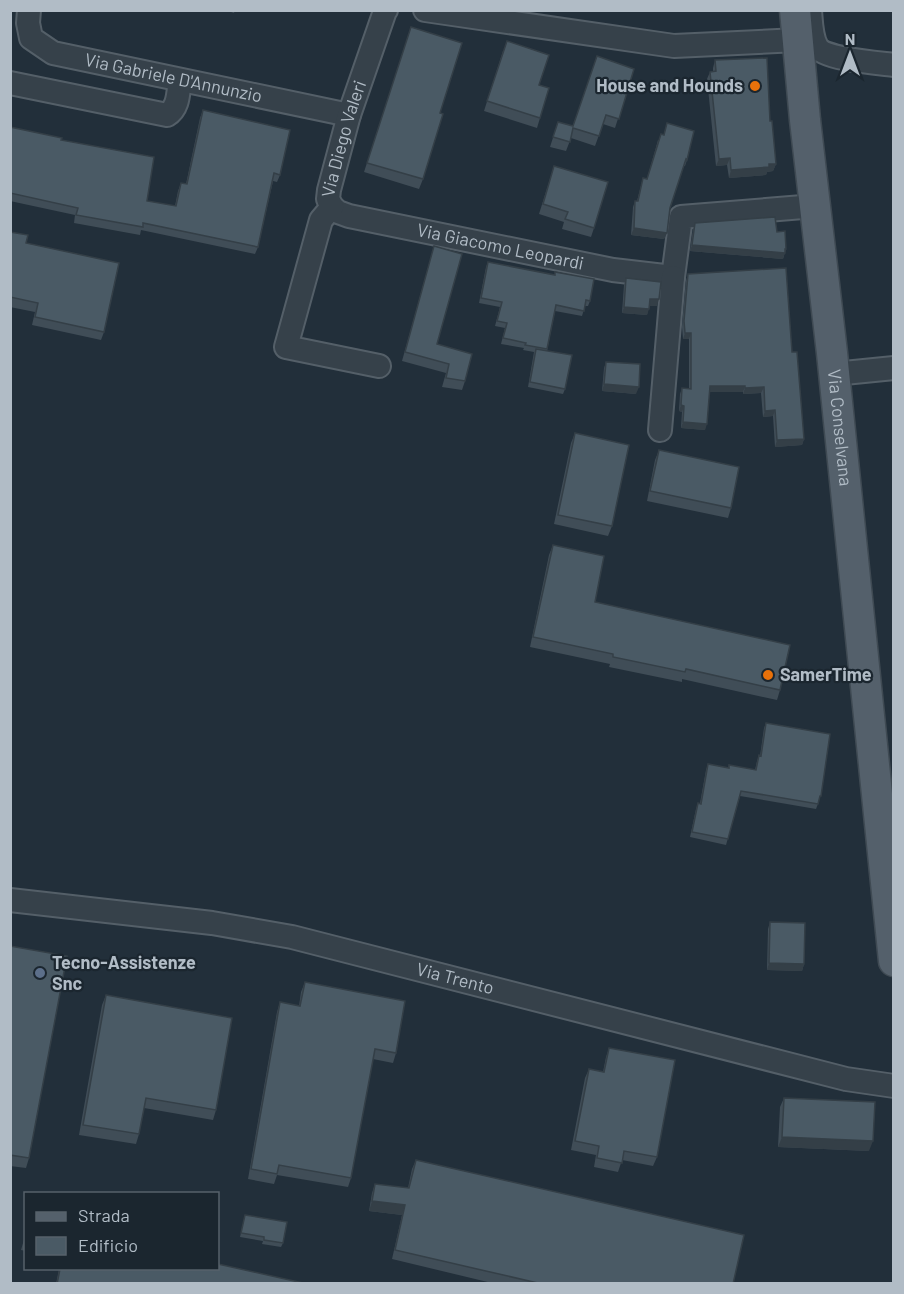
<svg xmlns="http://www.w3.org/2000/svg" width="904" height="1294" viewBox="0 0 904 1294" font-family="Barlow,sans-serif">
<rect width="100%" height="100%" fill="#222f3a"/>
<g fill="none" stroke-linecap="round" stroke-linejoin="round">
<g stroke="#545f68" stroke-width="26">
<g id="minor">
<path id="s1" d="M 29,10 L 28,23 L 31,38 L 53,53 L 349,115"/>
<path d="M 425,10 L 674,46 L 798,40"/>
<path d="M 810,10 C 811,22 811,37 817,47 C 824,59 878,63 894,65"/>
<path d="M 10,83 L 167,115 C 179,108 178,92 180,80"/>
<path id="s2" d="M 332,207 L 338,212 L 349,216 L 613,270 L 673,277 L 681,217 L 815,206"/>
<path id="s3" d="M 379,366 L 286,347 L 321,220 L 332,207 L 328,199 L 329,190 L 349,115 L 385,11 L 386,10"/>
<path d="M 834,374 L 894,368"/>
<path d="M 660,430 L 673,277"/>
<path id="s4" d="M 10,900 L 212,923 L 292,937 L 846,1079 L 894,1086"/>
</g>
</g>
<g stroke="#3f4a53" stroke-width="33">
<g id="major">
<path id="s5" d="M 795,10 L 805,120 L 832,353 L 894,961"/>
</g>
</g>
<use href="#minor" stroke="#36414a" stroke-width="22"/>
<use href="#major" stroke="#54606b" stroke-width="30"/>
</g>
<path fill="#404d57" d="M 225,10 L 235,10 L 234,13 Z
M 408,37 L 440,113 L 423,179 L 419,189 L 364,172 Z
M 503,51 L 539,85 L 540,118 L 537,128 L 484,111 Z
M 715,60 L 770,121 L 776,164 L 773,171 L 767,172 L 766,175 L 729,178 L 727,165 L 716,166 L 707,79 L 710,72 L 713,71 L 713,68 Z
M 634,69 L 615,128 L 603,124 L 595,146 L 571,138 L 566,151 L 550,147 L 558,122 L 573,126 Z
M 203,110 L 280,175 L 277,182 L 273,181 L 258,247 L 255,254 L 141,230 L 140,235 L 74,223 L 75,215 L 10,201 L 10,127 L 61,140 L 147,201 L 175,206 L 178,191 L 181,183 L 186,184 L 200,118 Z
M 658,140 L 687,160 L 685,166 L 683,166 L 670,208 L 667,233 L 664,239 L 631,235 L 633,207 L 635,201 L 637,201 L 643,178 L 647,179 Z
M 554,166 L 594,228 L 591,237 L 562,229 L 564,222 L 539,214 Z
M 695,223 L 777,232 L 786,249 L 783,259 L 690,251 L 693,230 Z
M 10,232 L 26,243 L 104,332 L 101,340 L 32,325 L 35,312 L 10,307 Z
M 434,246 L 437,344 L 465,381 L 462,390 L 442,387 L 446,373 L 402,361 Z
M 488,262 L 590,301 L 588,306 L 585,306 L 582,316 L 555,311 L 547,351 L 565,389 L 563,394 L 528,387 L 534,352 L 523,350 L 524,348 L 501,344 L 505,328 L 495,326 L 500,307 L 479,303 L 486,267 Z
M 688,274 L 792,352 L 804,439 L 802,445 L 775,447 L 773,416 L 763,417 L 761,393 L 743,394 L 743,392 L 709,392 L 705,430 L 681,428 L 682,412 L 679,411 L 680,394 L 682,388 L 689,389 L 689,339 L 683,339 L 682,327 L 686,281 Z
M 626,278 L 657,306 L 649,306 L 647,315 L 622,313 L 624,285 Z
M 606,362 L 636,394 L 602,391 L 604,368 Z
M 575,433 L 612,526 L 608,536 L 554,524 L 571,443 Z
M 659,450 L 731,508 L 728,518 L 647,501 L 655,460 Z
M 553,545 L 595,602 L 780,690 L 777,700 L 682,679 L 682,682 L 609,667 L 610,664 L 530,647 L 549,555 Z
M 766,723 L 819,801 L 816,809 L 740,796 L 726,845 L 690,837 L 696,809 L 698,803 L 700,803 L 706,770 L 708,764 L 728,768 L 729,765 L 755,770 L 757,761 L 759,755 L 760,756 L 764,728 Z
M 770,922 L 804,964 L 802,971 L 767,970 L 768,929 Z
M 10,946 L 29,1158 L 26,1168 L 10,1166 Z
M 305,982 L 396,1053 L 393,1063 L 373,1059 L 351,1178 L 348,1187 L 277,1175 L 274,1184 L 248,1179 L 277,1012 L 280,1002 L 299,1006 L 301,992 Z
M 106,995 L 216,1110 L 213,1120 L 144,1108 L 139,1134 L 136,1144 L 79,1135 L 102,1005 Z
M 609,1048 L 657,1157 L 653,1166 L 622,1160 L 618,1172 L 594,1167 L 596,1155 L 571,1150 L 585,1078 L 589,1069 L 603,1072 L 606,1057 Z
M 784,1098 L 869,1151 L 778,1147 L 780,1107 Z
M 416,1160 L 733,1284 L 496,1284 L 392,1259 L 402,1215 L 369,1211 L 372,1193 L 375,1184 L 408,1188 L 412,1169 Z
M 245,1215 L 283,1243 L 281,1247 L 262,1244 L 263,1241 L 240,1237 Z
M 26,1233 L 26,1251 L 21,1250 Z
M 59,1269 L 218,1269 L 303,1284 L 56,1284 Z"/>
<path fill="#343f47" d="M 730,158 L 727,165 L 716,166 L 719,159 Z
M 769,164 L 776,164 L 773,171 L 767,172 L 766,175 L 729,178 L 731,170 Z
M 634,228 L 667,233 L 664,239 L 631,235 Z
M 692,245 L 785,249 L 786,249 L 783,259 L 690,251 Z
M 650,299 L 659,299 L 657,306 L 647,306 Z
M 624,307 L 649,309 L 647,315 L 622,313 Z
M 685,333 L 691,333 L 689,339 L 683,339 Z
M 604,384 L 639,387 L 636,394 L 602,391 Z
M 710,386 L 745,386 L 743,392 L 707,392 Z
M 764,387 L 761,393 L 743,394 L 745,388 Z
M 681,405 L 684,406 L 682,412 L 679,411 Z
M 775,410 L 773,416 L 763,417 L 765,411 Z
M 683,422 L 707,424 L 705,430 L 681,428 Z
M 804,439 L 802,445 L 775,447 L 777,440 Z
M 769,963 L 804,964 L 802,971 L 767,970 Z
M 782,1137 L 873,1141 L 869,1151 L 778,1147 Z
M 372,1201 L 405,1205 L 402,1215 L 369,1211 Z"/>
<path fill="#4a5a65" stroke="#343f47" stroke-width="1.5" d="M 411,27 L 462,43 L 440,113 L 443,114 L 423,179 L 367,163 Z
M 507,41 L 549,55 L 539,85 L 549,88 L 540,118 L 487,101 Z
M 597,56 L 634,69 L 619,119 L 606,115 L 599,136 L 573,128 L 570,142 L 553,137 L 558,122 L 573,126 Z
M 767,58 L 770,121 L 772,121 L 776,164 L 769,164 L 769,167 L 731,170 L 730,158 L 719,159 L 710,72 L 716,71 L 715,60 Z
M 203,110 L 290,130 L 280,175 L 274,173 L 258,247 L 143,223 L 143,227 L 76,215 L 78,208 L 10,193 L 10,127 L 62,138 L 61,140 L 154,157 L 147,201 L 176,206 L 181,183 L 187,184 Z
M 667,123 L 694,131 L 687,160 L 686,159 L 670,208 L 667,233 L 634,228 L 635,201 L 638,201 L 643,178 L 647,179 L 661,134 L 664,135 Z
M 554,166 L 608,182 L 594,228 L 565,219 L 568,212 L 543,204 Z
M 775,217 L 777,232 L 785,231 L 786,249 L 785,249 L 785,253 L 692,245 L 695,223 Z
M 10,232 L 28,235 L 26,243 L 119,263 L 104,332 L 35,317 L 38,303 L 10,297 Z
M 434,246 L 462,254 L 437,344 L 472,354 L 465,381 L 446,378 L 449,364 L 405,352 Z
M 488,262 L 555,275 L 555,272 L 594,279 L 590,301 L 586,300 L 584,311 L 556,305 L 547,349 L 525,345 L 526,343 L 503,338 L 507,323 L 497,321 L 502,302 L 481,298 Z
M 786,268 L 792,352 L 797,352 L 804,439 L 777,440 L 775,410 L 765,411 L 764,387 L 745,388 L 745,386 L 710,386 L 707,424 L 683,422 L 684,406 L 681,405 L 682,388 L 691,389 L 691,333 L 685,333 L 684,321 L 688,274 Z
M 626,278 L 661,282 L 659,299 L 650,299 L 649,309 L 624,307 Z
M 536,349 L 572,355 L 565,389 L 530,382 Z
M 606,362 L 640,364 L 639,387 L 604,384 Z
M 575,433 L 629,445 L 612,526 L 558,515 Z
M 659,450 L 739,467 L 731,508 L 650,491 Z
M 553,545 L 604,556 L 595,602 L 790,645 L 780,690 L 686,669 L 685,672 L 613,657 L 613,654 L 533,637 Z
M 766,723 L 830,734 L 821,796 L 820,796 L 818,804 L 741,791 L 728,839 L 692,832 L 698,803 L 701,804 L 708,764 L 729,768 L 729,765 L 756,770 L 759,755 L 761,756 Z
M 770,922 L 805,923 L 804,964 L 769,963 Z
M 10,946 L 67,956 L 29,1158 L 10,1155 Z
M 305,982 L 405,1001 L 396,1053 L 375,1049 L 351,1178 L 279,1165 L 277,1174 L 251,1169 L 280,1002 L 300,1006 Z
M 106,995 L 232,1018 L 216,1110 L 146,1098 L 139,1134 L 83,1125 Z
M 609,1048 L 675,1060 L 657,1157 L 624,1151 L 622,1163 L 597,1158 L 599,1146 L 575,1141 L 589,1069 L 604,1072 Z
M 784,1098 L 875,1102 L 873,1141 L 782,1137 Z
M 416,1160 L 744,1235 L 733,1284 L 542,1284 L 395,1250 L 405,1205 L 372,1201 L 375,1184 L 409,1188 Z
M 245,1215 L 287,1222 L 283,1243 L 264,1240 L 264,1237 L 241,1233 Z
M 218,1264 L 303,1283 L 57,1284 L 60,1269 L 218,1269 Z"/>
<g fill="#e8710a" stroke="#1b262f" stroke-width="2">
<circle cx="755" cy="86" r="6"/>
<circle cx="768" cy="675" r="6"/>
</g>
<circle fill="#5c6f8a" stroke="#1b262f" stroke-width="2" cx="40" cy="973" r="6"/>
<g text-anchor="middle" stroke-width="4.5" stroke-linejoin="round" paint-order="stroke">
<g font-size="18" fill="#b1bcc6" stroke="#1b262f">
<text dy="6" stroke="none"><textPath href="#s1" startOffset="178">Via Gabriele D'Annunzio</textPath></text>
<text dy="6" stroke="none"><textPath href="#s3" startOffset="315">Via Diego Valeri</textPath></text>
<text dy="6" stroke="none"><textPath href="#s2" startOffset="174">Via Giacomo Leopardi</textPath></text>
<text dy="6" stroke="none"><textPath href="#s5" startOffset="420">Via Conselvana</textPath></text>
<text dy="6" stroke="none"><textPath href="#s4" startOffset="453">Via Trento</textPath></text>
</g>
<g font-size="18" font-weight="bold" fill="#b1bcc6" stroke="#1b262f" text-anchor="start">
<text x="743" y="92" text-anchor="end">House and Hounds</text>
<text x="780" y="681">SamerTime</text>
<text x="52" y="969">Tecno-Assistenze<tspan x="52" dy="21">Snc</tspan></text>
</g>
</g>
<rect width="904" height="1294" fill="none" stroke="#b1bcc6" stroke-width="24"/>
<rect x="24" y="1192" width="195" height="78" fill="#1b262f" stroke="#57626b" stroke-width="1.5"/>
<rect x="36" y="1212" width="30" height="9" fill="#54606b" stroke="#57626b" stroke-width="1.5"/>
<text x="78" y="1222" font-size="18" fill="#b1bcc6">Strada</text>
<rect x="36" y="1237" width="30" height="18" fill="#4a5a65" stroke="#57626b" stroke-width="1.5"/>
<text x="78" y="1252" font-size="18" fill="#b1bcc6">Edificio</text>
<g transform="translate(850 54)" stroke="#1b262f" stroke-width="4.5" paint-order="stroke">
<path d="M0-4.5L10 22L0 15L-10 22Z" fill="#b1bcc6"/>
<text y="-9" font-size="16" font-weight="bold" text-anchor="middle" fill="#b1bcc6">N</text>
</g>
</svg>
